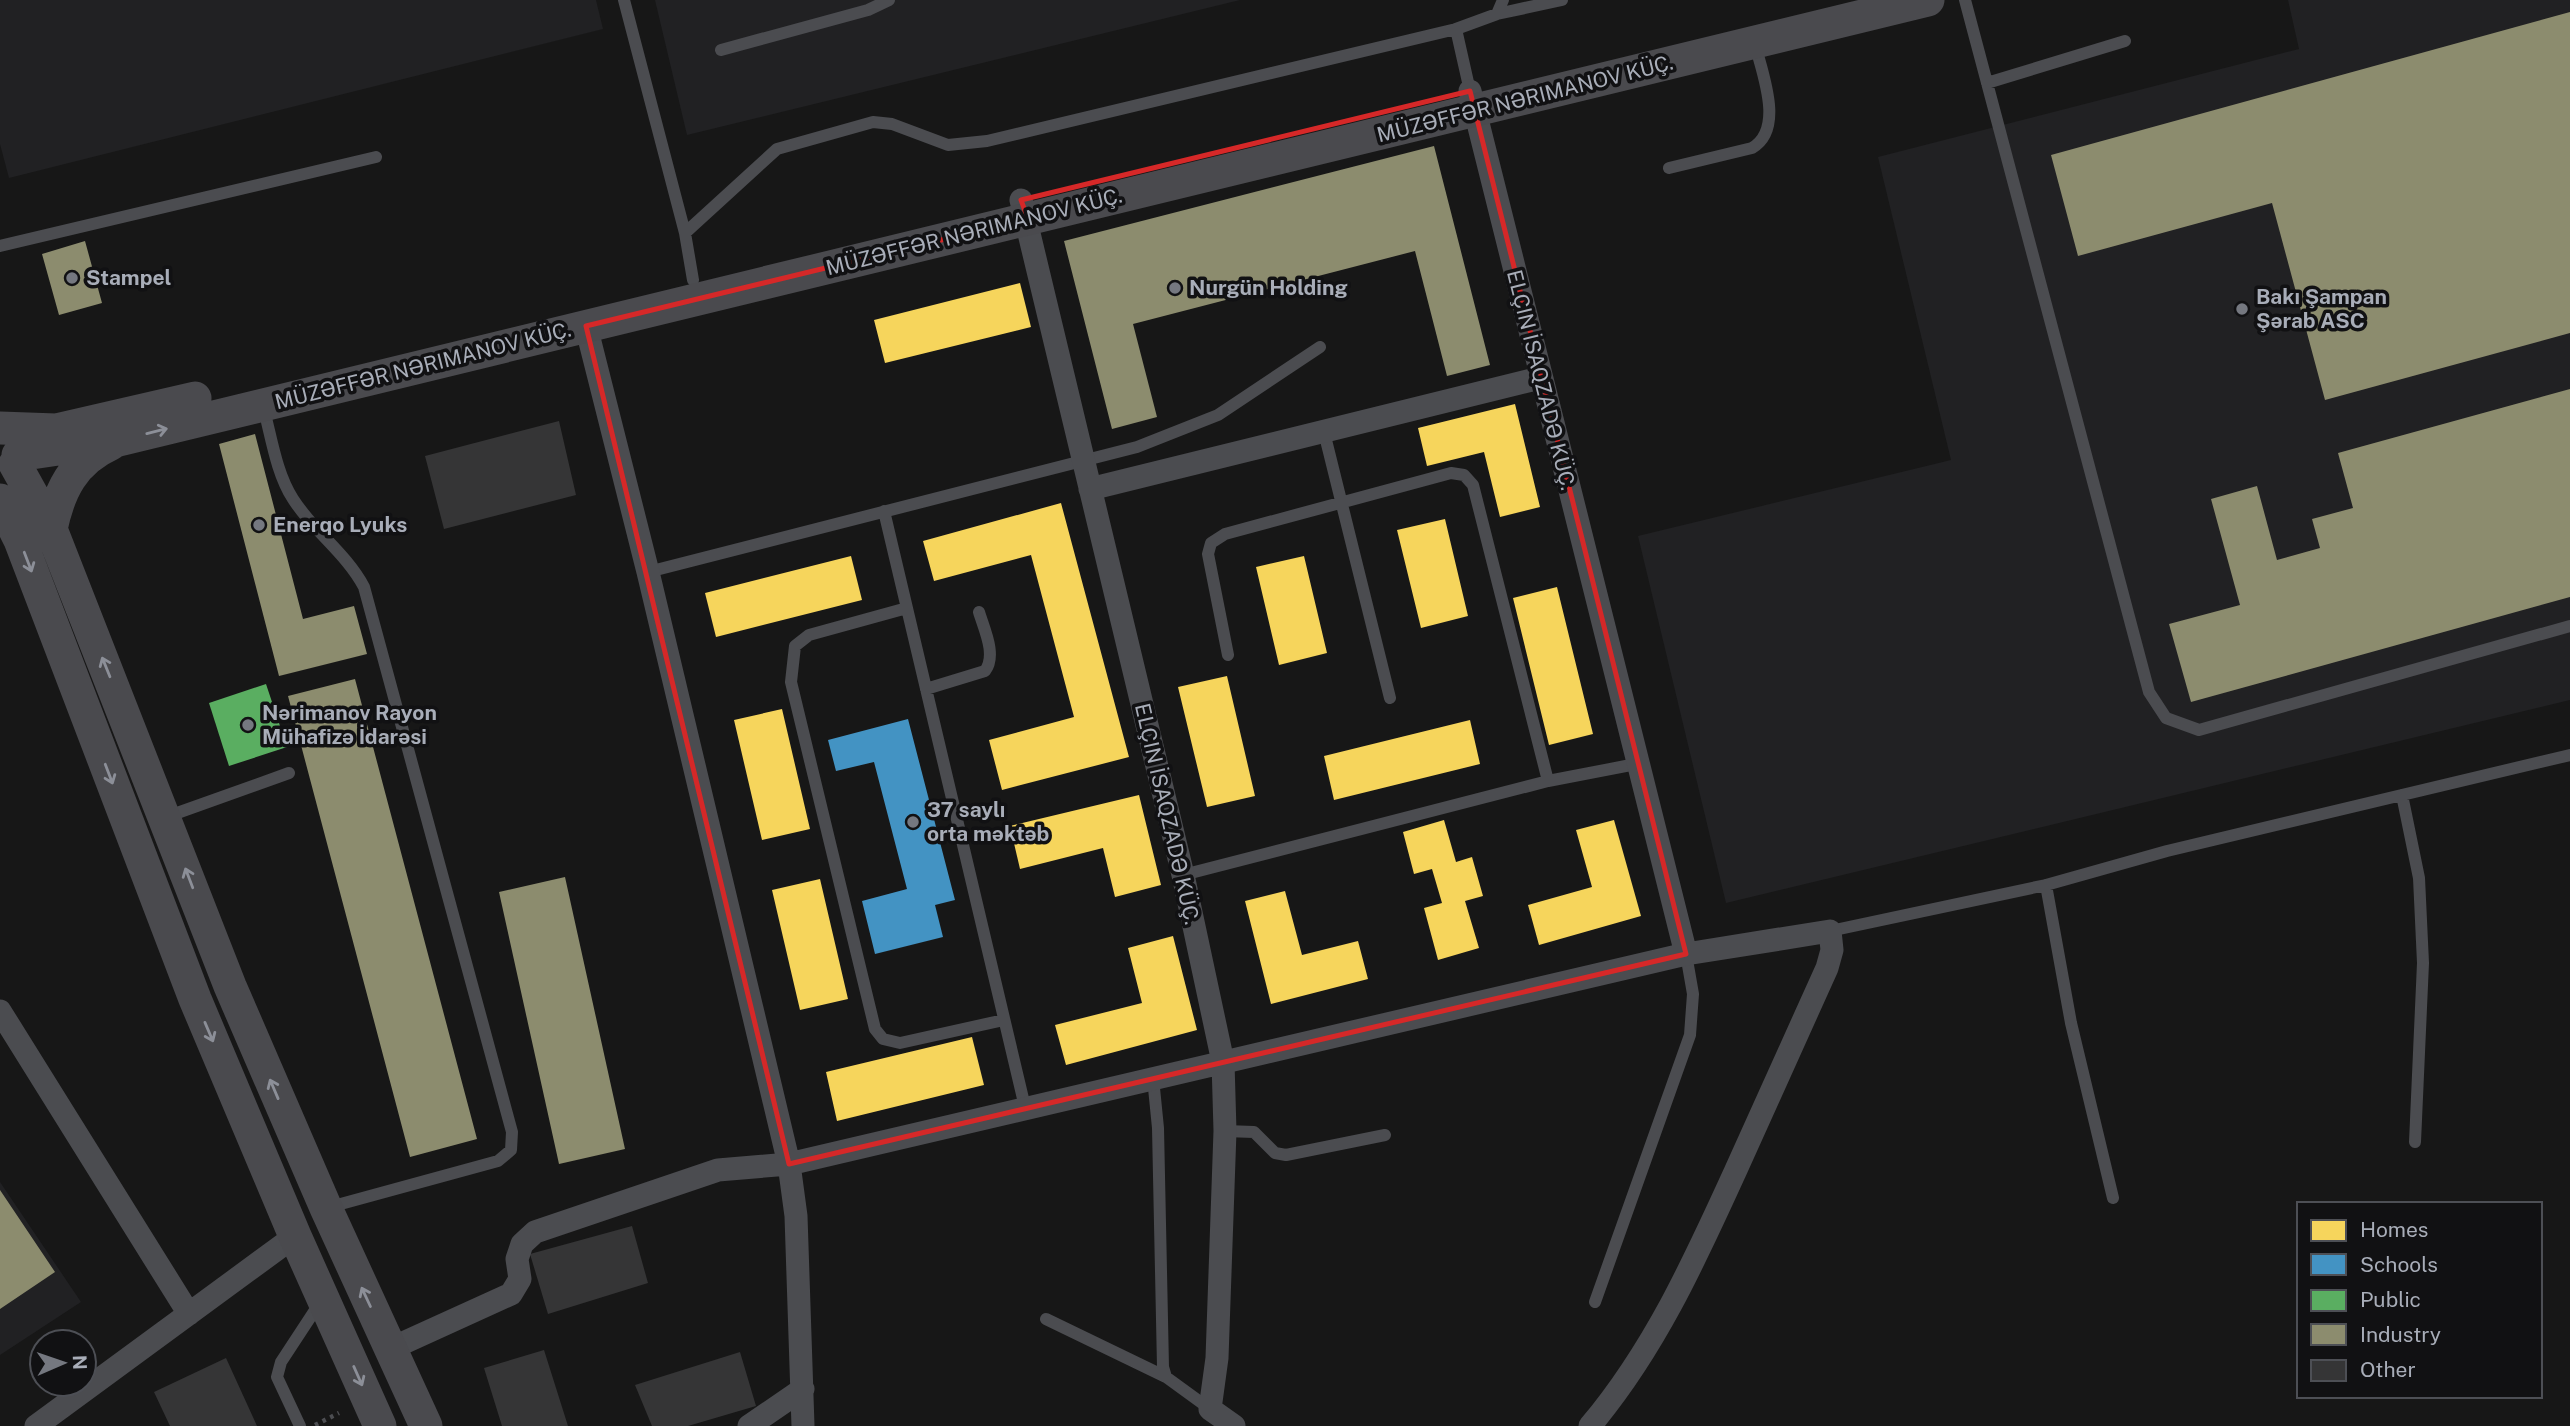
<svg xmlns="http://www.w3.org/2000/svg" width="2570" height="1426" viewBox="0 0 2570 1426" font-family="'Public Sans',sans-serif">
<rect width="100%" height="100%" fill="#171717"/>
<path fill="#212123" d="M 0,0 L 596,0 L 603,29 L 9,178 L 0,144 Z
M 655,0 L 1240,0 L 687,135 Z
M 2288,0 L 2570,0 L 2570,700 L 1726,903 L 1638,536 L 1951,460 L 1878,157 L 2299,49 Z
M 0,1182 L 81,1302 L 0,1355 Z"/>
<path fill="#f6d55c" d="M 1020,283 L 1031,327 L 885,363 L 874,320 Z
M 1515,404 L 1540,507 L 1500,517 L 1484,452 L 1427,466 L 1418,428 Z
M 1061,503 L 1129,757 L 1002,790 L 989,740 L 1074,717 L 1031,555 L 934,581 L 923,541 Z
M 1445,519 L 1468,616 L 1421,628 L 1397,530 Z
M 851,556 L 862,600 L 716,637 L 705,593 Z
M 1304,556 L 1327,653 L 1279,665 L 1256,567 Z
M 1557,587 L 1593,734 L 1549,745 L 1513,598 Z
M 1227,676 L 1255,796 L 1207,807 L 1178,687 Z
M 782,709 L 810,829 L 762,840 L 734,720 Z
M 1470,720 L 1480,764 L 1334,800 L 1324,756 Z
M 1139,795 L 1161,885 L 1115,897 L 1103,848 L 1020,869 L 1010,826 Z
M 1444,820 L 1456,862 L 1472,857 L 1483,896 L 1465,901 L 1479,948 L 1438,960 L 1424,908 L 1442,903 L 1432,869 L 1414,874 L 1403,832 Z
M 1614,820 L 1641,916 L 1539,945 L 1528,905 L 1592,887 L 1576,830 Z
M 820,879 L 848,999 L 800,1010 L 772,890 Z
M 1285,891 L 1302,955 L 1358,941 L 1368,979 L 1271,1004 L 1245,901 Z
M 1173,936 L 1197,1030 L 1066,1065 L 1055,1025 L 1142,1003 L 1128,948 Z
M 972,1037 L 984,1085 L 837,1121 L 826,1072 Z"/>
<path fill="#4393c3" d="M 908,719 L 955,900 L 935,905 L 943,937 L 875,954 L 862,901 L 907,889 L 874,762 L 836,771 L 828,740 Z"/>
<path fill="#5aae61" d="M 266,684 L 287,747 L 229,766 L 209,703 Z"/>
<path fill="#8c8c6e" d="M 2570,12 L 2570,333 L 2325,400 L 2272,203 L 2078,256 L 2051,155 Z
M 1434,146 L 1490,365 L 1447,376 L 1415,251 L 1133,324 L 1157,417 L 1112,429 L 1064,241 Z
M 85,241 L 102,303 L 59,315 L 42,254 Z
M 2570,389 L 2570,597 L 2191,702 L 2169,624 L 2240,605 L 2211,499 L 2257,486 L 2277,560 L 2320,548 L 2312,519 L 2353,508 L 2338,453 Z
M 255,434 L 303,619 L 354,606 L 367,654 L 279,676 L 219,444 Z
M 355,679 L 477,1139 L 410,1157 L 288,696 Z
M 565,877 L 625,1149 L 559,1164 L 499,892 Z
M 0,1190 L 55,1272 L 0,1309 Z"/>
<path fill="#353536" d="M 559,421 L 576,495 L 444,529 L 425,456 Z
M 632,1226 L 648,1283 L 548,1314 L 530,1254 Z
M 544,1350 L 568,1426 L 502,1426 L 484,1368 Z
M 740,1352 L 756,1406 L 688,1426 L 652,1426 L 635,1385 Z
M 226,1358 L 257,1426 L 170,1426 L 154,1392 Z"/>
<g fill="none" stroke-linecap="round" stroke-linejoin="round">
<path stroke="#4d4e52" stroke-width="4.5" stroke-dasharray="3.5 5" stroke-linecap="butt" d="M 315,1425 L 339,1413"/>
<path stroke="#4b4c50" stroke-width="12" d="M 624,0 L 685,233
M 1965,0 L 2149,692 L 2166,718 L 2199,730 L 2570,626
M 1497,14 L 1503,0
M 721,50 L 868,10 L 889,0
M 1987,83 L 2125,41
M 1470,91 L 1456,29 L 1497,14 L 1562,0
M 1669,168 L 1752,148 C 1785,129 1762,73 1755,44
M 0,246 L 376,157
M 693,280 L 685,233 L 777,149 L 873,122 L 892,124 L 948,145 L 987,141 L 1456,29
M 263,406 C 271,435 276,473 293,499 C 313,531 346,553 364,587 L 512,1132 L 511,1150 L 498,1161 L 326,1208
M 1324,432 L 1390,698
M 884,511 L 1025,1107
M 648,572 L 1137,447 L 1218,415 L 1320,347
M 907,608 L 809,635 L 795,646 L 791,682 L 875,1029 L 883,1039 L 900,1043 L 1004,1020
M 1228,655 L 1208,554 L 1211,543 L 1225,534 L 1451,473 L 1464,475 L 1473,485 L 1548,781
M 926,689 L 985,671 C 997,655 984,629 979,612
M 2402,795 L 2419,878 L 2423,963 L 2415,1142
M 166,817 L 289,773
M 1183,875 L 1548,781 L 1636,764
M 2046,885 L 2071,1023 L 2113,1198
M 1830,931 L 2046,885 L 2167,851 L 2570,755
M 1153,1078 L 1158,1128 L 1163,1367 L 1166,1377 L 1210,1409
M 1225,1131 L 1254,1132 L 1275,1153 L 1286,1155 L 1385,1135
M 1595,1302 L 1690,1035 L 1693,994 L 1686,954
M 1046,1319 L 1166,1377
M 300,1426 L 277,1377 L 281,1362 L 321,1301"/>
<path stroke="#4b4c50" stroke-width="23" d="M 1470,91 L 1686,954
M 1021,200 L 1183,875 L 1223,1062 L 1225,1131 L 1217,1358 L 1210,1409 L 1234,1426
M 586,326 L 648,572 L 789,1164 L 796,1216 L 803,1426
M 1090,489 L 1540,378
M 0,1011 L 189,1314
M 390,1349 L 511,1294 L 520,1279 L 517,1259 L 522,1244 L 535,1232 L 718,1170 L 789,1164 L 1686,954 L 1830,931 L 1832,950 L 1827,968 C 1796,1036 1765,1104 1735,1172 C 1694,1262 1654,1350 1590,1426
M 36,1426 L 295,1236
M 749,1426 L 803,1389"/>
<path stroke="#4a4a4e" stroke-width="33" d="M 0,428 L 56,430 L 195,398
M 18,455 L 119,440 L 1928,0
M 15,464 L 51,529 L 230,986 L 326,1208 L 426,1426
M 0,500 L 20,540 L 195,999 L 295,1236 L 380,1426
M 51,529 C 59,491 73,461 111,444"/>
</g>
<defs><path id="oneway-shaft" d="M-6 0H5M1.5-3L5.5 0L1.5 3" fill="none" stroke-width="1.6" stroke-linecap="round" stroke-linejoin="round" transform="scale(1.75)"/></defs>
<g stroke="#8c8f98">
<use href="#oneway-shaft" transform="translate(157 431) rotate(-14)"/>
<use href="#oneway-shaft" transform="translate(28 562) rotate(69)"/>
<use href="#oneway-shaft" transform="translate(106 667) rotate(-112)"/>
<use href="#oneway-shaft" transform="translate(109 774) rotate(69)"/>
<use href="#oneway-shaft" transform="translate(189 878) rotate(-111)"/>
<use href="#oneway-shaft" transform="translate(209 1032) rotate(67)"/>
<use href="#oneway-shaft" transform="translate(274 1089) rotate(-113)"/>
<use href="#oneway-shaft" transform="translate(366 1297) rotate(-115)"/>
<use href="#oneway-shaft" transform="translate(358 1376) rotate(66)"/>
</g>
<path fill="none" stroke="#d62828" stroke-width="5" stroke-linejoin="round" d="M 1470,91 L 1686,954 L 789,1164 L 586,326 L 1028,219 L 1021,200 Z"/>
<g fill="#757880" stroke="#111113" stroke-width="2.5">
<circle cx="72" cy="278" r="7"/>
<circle cx="1175" cy="288" r="7"/>
<circle cx="2242" cy="309" r="7"/>
<circle cx="259" cy="525" r="7"/>
<circle cx="248" cy="725" r="7"/>
<circle cx="913" cy="822" r="7"/>
</g>
<g text-anchor="middle" stroke-width="7" stroke-linejoin="round" paint-order="stroke">
<g font-size="21" fill="#a8adb8" stroke="#111113">
<text transform="translate(1525 99) rotate(-14)" y="7">MÜZƏFFƏR NƏRIMANOV KÜÇ.</text>
<text transform="translate(974 232) rotate(-14)" y="7">MÜZƏFFƏR NƏRIMANOV KÜÇ.</text>
<text transform="translate(423 366) rotate(-14)" y="7">MÜZƏFFƏR NƏRIMANOV KÜÇ.</text>
<text transform="translate(1541 380) rotate(76)" y="7">ELÇIN İSAQZADƏ KÜÇ.</text>
<text transform="translate(1167 814) rotate(77)" y="7">ELÇIN İSAQZADƏ KÜÇ.</text>
</g>
<g font-size="21" font-weight="bold" fill="#a8adb8" stroke="#111113" text-anchor="start">
<text x="86" y="285">Stampel</text>
<text x="1189" y="295">Nurgün Holding</text>
<text x="2256" y="304">Bakı Şampan<tspan x="2256" dy="24">Şərab ASC</tspan></text>
<text x="273" y="532">Enerqo Lyuks</text>
<text x="262" y="720">Nərimanov Rayon<tspan x="262" dy="24">Mühafizə İdarəsi</tspan></text>
<text x="927" y="817">37 saylı<tspan x="927" dy="24">orta məktəb</tspan></text>
</g>
</g>
<rect x="2297" y="1202" width="245" height="196" fill="#111113" stroke="#4d4f55" stroke-width="2"/>
<rect x="2311" y="1220" width="35" height="21" fill="#f6d55c" stroke="#4d4f55" stroke-width="2"/>
<text x="2360" y="1237" font-size="21" fill="#a8adb8">Homes</text>
<rect x="2311" y="1254" width="35" height="21" fill="#4393c3" stroke="#4d4f55" stroke-width="2"/>
<text x="2360" y="1272" font-size="21" fill="#a8adb8">Schools</text>
<rect x="2311" y="1290" width="35" height="21" fill="#5aae61" stroke="#4d4f55" stroke-width="2"/>
<text x="2360" y="1307" font-size="21" fill="#a8adb8">Public</text>
<rect x="2311" y="1324" width="35" height="21" fill="#8c8c6e" stroke="#4d4f55" stroke-width="2"/>
<text x="2360" y="1342" font-size="21" fill="#a8adb8">Industry</text>
<rect x="2311" y="1360" width="35" height="21" fill="#353536" stroke="#4d4f55" stroke-width="2"/>
<text x="2360" y="1377" font-size="21" fill="#a8adb8">Other</text>
<g transform="translate(63 1363) rotate(88)"><circle r="33" fill="#111113" stroke="#4d4f55" stroke-width="2"/>
<path d="M0-5L12 26L0 18L-12 26Z" fill="#757880"/>
<text y="-10" font-size="19" font-weight="bold" text-anchor="middle" fill="#a8adb8">N</text>
</g>
</svg>
